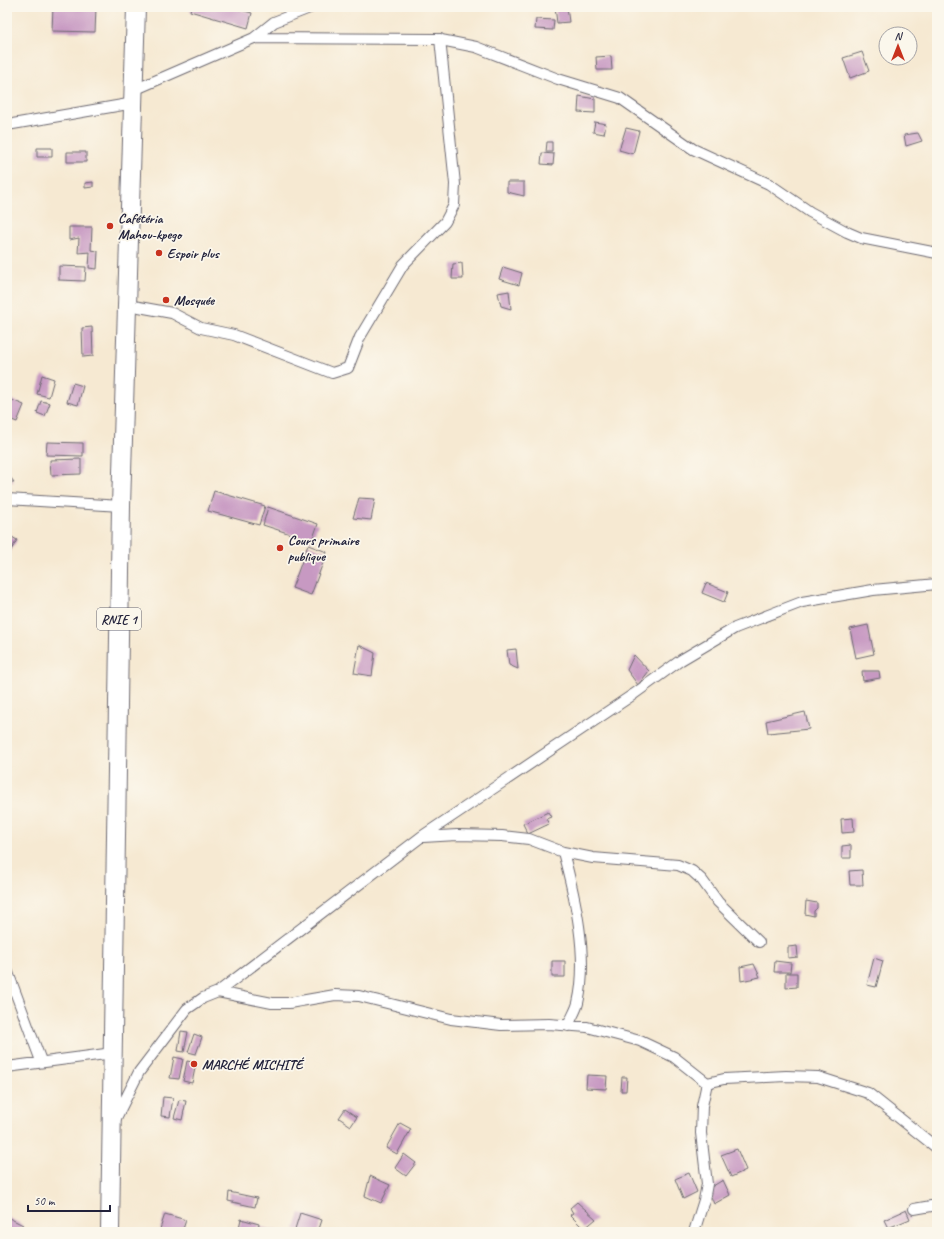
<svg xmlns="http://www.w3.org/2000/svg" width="944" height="1239" viewBox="0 0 944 1239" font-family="Caveat,sans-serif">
<rect width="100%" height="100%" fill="#fbf7ec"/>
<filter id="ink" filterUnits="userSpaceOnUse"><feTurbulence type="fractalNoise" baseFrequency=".025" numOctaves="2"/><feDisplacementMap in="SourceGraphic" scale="8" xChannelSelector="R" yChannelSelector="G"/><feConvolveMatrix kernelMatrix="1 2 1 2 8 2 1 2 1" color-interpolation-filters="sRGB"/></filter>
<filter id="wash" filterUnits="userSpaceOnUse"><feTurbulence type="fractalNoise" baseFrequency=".012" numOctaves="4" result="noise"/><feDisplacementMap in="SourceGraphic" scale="16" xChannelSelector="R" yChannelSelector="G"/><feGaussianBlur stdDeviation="0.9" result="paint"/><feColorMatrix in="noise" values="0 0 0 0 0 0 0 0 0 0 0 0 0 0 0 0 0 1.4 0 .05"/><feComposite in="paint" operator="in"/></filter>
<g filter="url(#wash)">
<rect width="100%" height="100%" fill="#f6e9d2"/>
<g id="blocks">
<path fill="#c799c2" d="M 53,7 L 96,7 L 95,32 L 52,31 Z
M 191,7 L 230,7 L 252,13 L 248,28 L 190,11 Z
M 555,7 L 567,7 L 569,22 L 557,23 Z
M 619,7 L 632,7 L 621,11 Z
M 536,19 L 554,20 L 553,30 L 535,29 Z
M 862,52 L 869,71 L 850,78 L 843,58 Z
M 611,56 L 612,70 L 597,70 L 596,57 Z
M 579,96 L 595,99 L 595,113 L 578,112 Z
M 595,122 L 606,124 L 604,134 L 593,132 Z
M 626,128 L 639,131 L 633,154 L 619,150 Z
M 918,133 L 922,141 L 906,146 L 904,135 Z
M 547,142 L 552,142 L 552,152 L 546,152 Z
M 37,148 L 52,148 L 52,157 L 37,157 Z
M 67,152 L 86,152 L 86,162 L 67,162 Z
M 542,153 L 554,154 L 553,165 L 541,164 Z
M 93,182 L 93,187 L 85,188 L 85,183 Z
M 507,182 L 524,182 L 524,196 L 507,192 Z
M 69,227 L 92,227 L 91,250 L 98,251 L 97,269 L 89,268 L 90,252 L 78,253 L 79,238 L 69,240 Z
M 462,263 L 463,279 L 452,279 L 453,264 Z
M 59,266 L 86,267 L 85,281 L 59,280 Z
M 503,267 L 522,273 L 519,285 L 499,279 Z
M 509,291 L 511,309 L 501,306 L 498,293 Z
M 92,327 L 93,356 L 83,357 L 82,328 Z
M 42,375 L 54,379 L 49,397 L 37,394 Z
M 73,383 L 83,386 L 78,405 L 67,402 Z
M 7,398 L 24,405 L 17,422 L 7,418 Z
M 41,401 L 50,403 L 45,416 L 37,413 Z
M 47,442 L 83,443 L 83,456 L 46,455 Z
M 81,459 L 81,474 L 51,475 L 50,460 Z
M 7,473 L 14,482 L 7,482 Z
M 214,491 L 265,506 L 259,525 L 208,511 Z
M 359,498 L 375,499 L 371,520 L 353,518 Z
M 268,507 L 318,524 L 312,541 L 263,525 Z
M 7,534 L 17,540 L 7,557 Z
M 308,545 L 327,552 L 311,595 L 292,588 Z
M 706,583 L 728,592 L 724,602 L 702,593 Z
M 868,625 L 874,654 L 856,658 L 850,629 Z
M 359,645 L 375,653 L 372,676 L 354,673 Z
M 516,649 L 518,669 L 509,665 L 507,650 Z
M 634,655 L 649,671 L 638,685 L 627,670 Z
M 862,671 L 879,671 L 880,678 L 863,681 Z
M 805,712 L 809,729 L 768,733 L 766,721 Z
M 548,812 L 551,817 L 546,819 L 549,824 L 528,834 L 523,824 Z
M 853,818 L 854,832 L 842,833 L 841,819 Z
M 851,845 L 851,858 L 842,858 L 842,846 Z
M 862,870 L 863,885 L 850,885 L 849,871 Z
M 806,901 L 817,903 L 817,908 L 814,911 L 814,916 L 805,914 Z
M 797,946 L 798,957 L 788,958 L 788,947 Z
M 874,958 L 883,961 L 876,987 L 867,985 Z
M 552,961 L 565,961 L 565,977 L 552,977 Z
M 775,961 L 791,963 L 790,972 L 774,972 Z
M 754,964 L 760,977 L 741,981 L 740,967 Z
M 786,973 L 797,973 L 797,987 L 786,988 Z
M 181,1031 L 188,1032 L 184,1052 L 178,1051 Z
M 194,1034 L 202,1037 L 196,1054 L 188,1052 Z
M 174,1057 L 183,1059 L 179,1079 L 170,1078 Z
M 187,1061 L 196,1063 L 192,1083 L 183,1081 Z
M 587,1075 L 607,1076 L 606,1089 L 586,1088 Z
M 622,1077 L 627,1077 L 626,1091 L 621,1091 Z
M 163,1097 L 173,1098 L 170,1117 L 161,1116 Z
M 179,1100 L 186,1101 L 182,1120 L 174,1118 Z
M 345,1109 L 357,1117 L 351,1126 L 339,1118 Z
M 400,1123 L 411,1129 L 397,1154 L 386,1148 Z
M 737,1149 L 746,1170 L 731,1177 L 721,1155 Z
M 404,1154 L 416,1163 L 406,1176 L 395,1168 Z
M 689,1173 L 697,1192 L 683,1199 L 675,1179 Z
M 370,1176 L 390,1185 L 381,1203 L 365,1196 Z
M 723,1180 L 730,1195 L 714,1204 L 708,1189 Z
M 229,1192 L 257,1198 L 255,1207 L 228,1201 Z
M 577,1202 L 596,1219 L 584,1229 L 570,1215 L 573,1213 L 570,1208 Z
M 906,1210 L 910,1219 L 888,1228 L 884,1220 Z
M 300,1213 L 322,1220 L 318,1232 L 304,1232 L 295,1229 Z
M 165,1214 L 186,1220 L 182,1232 L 168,1232 L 160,1229 Z
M 7,1217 L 23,1225 L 19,1232 L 7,1232 Z
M 241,1219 L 259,1224 L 257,1232 L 238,1232 Z
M 260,1227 L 280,1231 L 280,1232 L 259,1232 Z"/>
</g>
</g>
<g filter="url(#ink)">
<use href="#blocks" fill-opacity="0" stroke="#6c6870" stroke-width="1"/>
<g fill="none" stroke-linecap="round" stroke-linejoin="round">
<g stroke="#6c6870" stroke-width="12">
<path id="street" d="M 254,38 L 274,22 L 312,7
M 134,90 L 254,38 L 436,39 L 476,47 L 558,79 L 620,98 L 693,149 L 769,184 L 810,212 L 847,232 L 861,238 L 937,253
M 7,125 L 134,103
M 128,305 L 172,313 L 201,328 L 234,335 L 332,373 L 348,368 L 360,337 L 403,265 L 445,222 L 454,205 L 455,184 L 440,39
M 7,499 L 121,506
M 423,837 L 457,835 L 502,836 L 529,839 L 563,852 L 593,858 L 678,865 L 692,871 L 702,880 L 718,902 L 759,942
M 563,852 C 575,897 589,957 578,1003 C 576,1011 571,1018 568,1026
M 7,970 L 41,1061
M 218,992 L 421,837 L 634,694 L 681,660 L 735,628 L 802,602 L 873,590 L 937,584
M 7,1067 L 113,1053
M 115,1120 L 139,1072 L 187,1009 L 203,998 L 218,992 L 272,1003 L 289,1003 L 335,995 L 359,996 L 451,1019 L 501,1025 L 549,1024 L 587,1027 L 640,1041 L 674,1057 L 707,1083 L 724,1079 L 786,1076 L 818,1077 L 868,1093 L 937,1148
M 914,1209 L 937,1205
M 694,1232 L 704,1200 L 707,1184 L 701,1133 L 702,1106 L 707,1083"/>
</g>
<g stroke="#6c6870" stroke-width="20">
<path id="highway" d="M 110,1232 L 121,506 L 136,7"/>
</g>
<use href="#street" stroke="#fff" stroke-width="10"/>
<use href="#highway" stroke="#fff" stroke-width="18"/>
</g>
</g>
<g fill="#c8321e" stroke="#fbf7ec" stroke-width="1.5">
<circle cx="110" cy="226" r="4"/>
<circle cx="159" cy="253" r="4"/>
<circle cx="166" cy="300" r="4"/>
<circle cx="280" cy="548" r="4"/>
<circle cx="194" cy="1064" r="4"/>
</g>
<g text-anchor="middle" stroke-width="3.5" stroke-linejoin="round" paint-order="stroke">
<rect fill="#fbf7ec" stroke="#636270" stroke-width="1" x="97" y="608" width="44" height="22" rx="3"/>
<g font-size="13" font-weight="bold" fill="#22223b">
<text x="119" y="624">RNIE 1</text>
</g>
<g font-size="14" font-weight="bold" fill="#22223b" stroke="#fbf7ec" text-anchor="start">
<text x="118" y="223">Cafétéria<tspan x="118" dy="16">Mahou-kpego</tspan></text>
<text x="167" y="258">Espoir plus</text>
<text x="174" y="305">Mosquée</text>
<text x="288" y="545">Cours primaire<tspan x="288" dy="16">publique</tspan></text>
<text x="202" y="1069">MARCHÉ MICHITÉ</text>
</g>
</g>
<rect width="944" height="1239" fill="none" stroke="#fbf7ec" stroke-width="24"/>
<g transform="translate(898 46)"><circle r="19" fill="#fbf7ec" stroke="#a4a2a5"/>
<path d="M0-3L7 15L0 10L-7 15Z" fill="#c8321e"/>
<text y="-6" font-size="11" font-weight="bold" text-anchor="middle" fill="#22223b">N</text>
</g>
<path d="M28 1205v6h82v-6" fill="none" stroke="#22223b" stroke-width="2"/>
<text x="34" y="1205" font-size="12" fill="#22223b" stroke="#fbf7ec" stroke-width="3" paint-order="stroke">50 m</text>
</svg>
